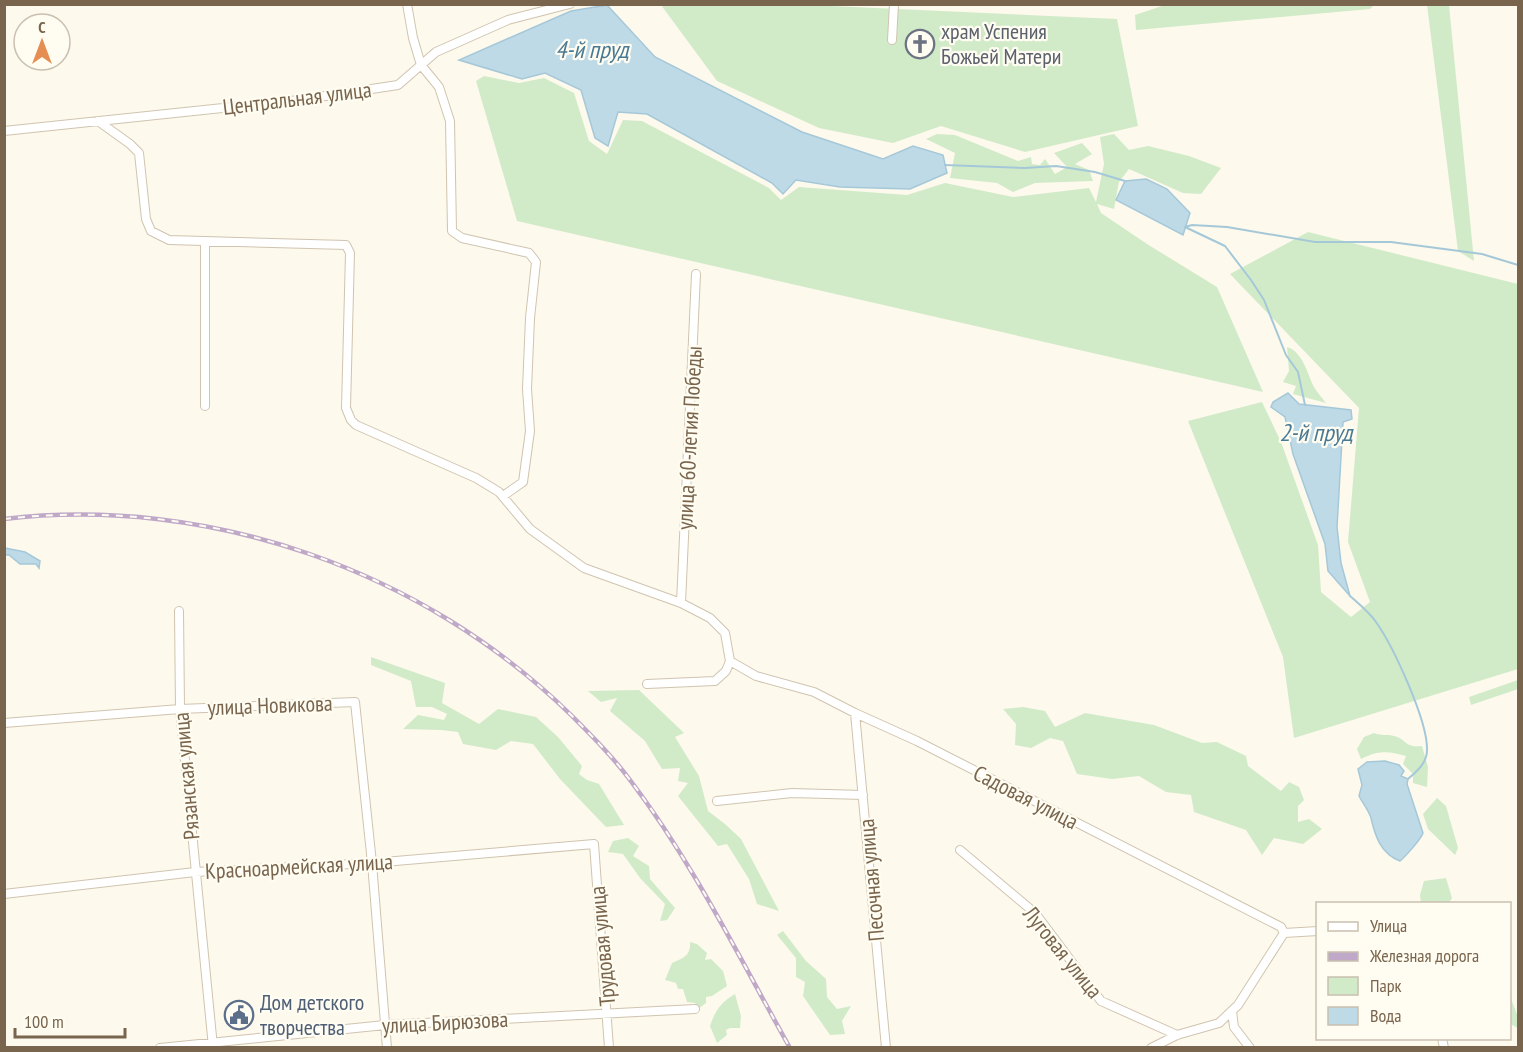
<svg xmlns="http://www.w3.org/2000/svg" width="1523" height="1052" viewBox="0 0 1523 1052" font-family="'PT Sans Narrow',sans-serif">
<rect width="100%" height="100%" fill="#fdf9ec"/>
<path fill="#d1ebc9" d="M 661,5 L 810,5 L 1117,19 L 1138,126 L 1025,152 L 941,126 L 893,143 L 819,128 L 717,81 Z
M 1165,5 L 1165,4 L 1374,5 L 1370,9 L 1136,30 L 1135,15 Z
M 1427,5 L 1449,5 L 1474,261 L 1458,251 Z
M 484,76 L 519,83 L 544,78 L 574,93 L 589,141 L 607,154 L 623,120 L 642,121 L 769,188 L 781,200 L 799,187 L 907,195 L 945,183 L 1013,197 L 1089,188 L 1096,202 L 1104,164 L 1100,137 L 1114,134 L 1129,150 L 1148,146 L 1189,156 L 1221,168 L 1201,194 L 1183,193 L 1129,169 L 1119,182 L 1114,209 L 1097,204 L 1101,213 L 1147,244 L 1217,287 L 1263,392 L 517,221 L 476,81 Z
M 937,134 L 955,135 L 1018,161 L 1031,157 L 1032,164 L 1040,165 L 1045,159 L 1055,174 L 1067,167 L 1054,153 L 1082,143 L 1092,154 L 1075,164 L 1089,170 L 1093,181 L 1035,183 L 1013,192 L 997,183 L 950,178 L 955,153 L 926,139 Z
M 1308,232 L 1518,284 L 1518,669 L 1294,738 L 1283,657 L 1188,421 L 1262,402 L 1281,442 L 1318,545 L 1321,592 L 1351,617 L 1370,602 L 1348,542 L 1359,408 L 1230,274 Z
M 1287,347 C 1303,352 1307,373 1314,387 C 1317,392 1322,398 1326,403 L 1293,394 L 1296,386 L 1283,382 L 1289,371 Z
M 371,657 L 445,683 L 442,703 L 479,724 L 498,709 L 536,717 L 558,737 L 582,766 L 579,774 L 587,780 L 599,784 L 624,825 L 606,827 L 560,779 L 533,744 L 511,741 L 496,750 L 463,744 L 458,732 L 441,730 L 403,729 L 418,715 L 444,720 L 447,714 L 432,707 L 416,707 L 411,681 L 371,665 Z
M 1518,680 L 1518,689 L 1471,705 L 1469,697 Z
M 639,690 L 684,733 L 675,737 L 699,776 L 708,811 L 725,824 L 741,839 L 779,911 L 757,904 L 749,879 L 727,844 L 718,846 L 678,796 L 688,783 L 678,781 L 680,768 L 662,769 L 645,741 L 610,711 L 617,698 L 601,702 L 588,691 Z
M 1023,707 L 1045,711 L 1055,727 L 1085,713 L 1154,725 L 1202,743 L 1217,742 L 1246,756 L 1248,766 L 1281,791 L 1289,782 L 1299,787 L 1304,800 L 1298,806 L 1298,822 L 1309,819 L 1322,829 L 1303,844 L 1274,838 L 1262,855 L 1246,830 L 1194,812 L 1191,795 L 1166,792 L 1139,776 L 1112,779 L 1077,774 L 1063,741 L 1050,738 L 1031,748 L 1015,745 L 1016,724 L 1003,709 Z
M 1374,733 C 1381,736 1388,734 1394,736 C 1407,739 1404,748 1422,746 L 1428,767 L 1427,787 L 1413,783 L 1413,774 L 1403,764 L 1406,756 C 1387,751 1379,750 1361,759 L 1357,749 L 1364,737 Z
M 1437,798 L 1446,806 L 1458,848 L 1455,855 L 1428,829 L 1423,814 Z
M 628,838 L 639,846 L 633,856 L 649,866 L 650,879 L 675,908 L 667,920 L 660,921 L 665,904 L 640,878 L 623,854 L 608,852 L 613,841 Z
M 1446,878 L 1452,898 L 1449,903 L 1371,903 L 1371,902 L 1421,903 L 1420,895 L 1424,881 Z
M 783,931 L 806,961 L 826,979 L 827,997 L 837,1009 L 851,1006 L 842,1021 L 845,1034 L 830,1035 L 803,996 L 805,982 L 796,977 L 796,958 L 777,935 Z
M 690,942 L 697,944 L 707,953 L 705,960 L 711,959 L 723,971 L 727,986 L 712,996 L 706,997 L 706,1003 L 699,1008 L 695,1003 L 687,1002 L 683,989 L 678,989 L 676,983 L 665,980 L 672,963 C 683,958 691,956 690,942 Z
M 735,994 L 741,1016 L 740,1028 L 730,1028 L 726,1030 L 727,1035 L 717,1043 L 710,1026 C 715,1011 721,1002 735,994 Z
M 1510,996 L 1518,1017 L 1518,1028 L 1510,1024 Z"/>
<path fill="#bfdae7" stroke="#a5c8d9" stroke-width="1.5" d="M 607,5 L 655,57 L 802,132 L 883,159 L 913,146 L 943,155 L 947,173 L 910,189 L 840,187 L 796,180 L 783,194 L 772,183 L 647,114 L 618,112 L 608,146 L 595,138 L 581,90 L 545,73 L 522,79 L 459,60 L 571,11 Z
M 1146,179 L 1167,189 L 1190,213 L 1183,235 L 1116,200 L 1125,181 Z
M 1288,393 L 1299,404 L 1351,410 L 1352,419 L 1343,422 L 1337,527 L 1341,563 L 1350,596 L 1328,571 L 1325,544 L 1293,454 L 1285,417 L 1271,407 L 1273,402 Z
M 5,548 L 25,552 L 40,561 L 39,568 L 36,564 L 20,564 L 9,555 L 5,555 Z
M 1385,761 L 1399,765 L 1404,771 L 1401,776 L 1408,779 L 1407,784 L 1423,833 C 1421,839 1406,856 1400,861 C 1381,854 1375,836 1371,818 C 1369,811 1362,802 1359,796 L 1362,785 L 1358,769 L 1367,762 Z"/>
<g fill="none" stroke-linecap="round" stroke-linejoin="round">
<path stroke="#a5c8d9" stroke-width="2" d="M 945,165 L 1025,168 L 1056,166 L 1095,172 L 1125,181
M 1185,227 L 1192,225 L 1227,227 L 1315,242 L 1391,242 L 1482,254 L 1518,265
M 1185,227 L 1225,246 L 1251,280 L 1264,300 L 1286,355 L 1298,372 L 1305,405
M 1350,596 C 1359,604 1369,612 1376,622 C 1393,646 1428,721 1427,750 C 1427,763 1417,771 1408,779"/>
<g stroke="#d0c4b0" stroke-width="10">
<path id="street" d="M 407,4 L 413,38 L 421,65 L 439,87 L 450,121 L 452,231 L 462,238 L 529,253 L 536,262 L 530,318 L 527,389 L 530,431 L 523,482 L 503,496
M 892,40 L 894,4
M 98,121 L 130,144 L 139,153 L 146,219 L 151,231 L 169,240 L 346,245 L 350,253 L 346,408 L 351,420 L 356,425 L 476,478 L 499,492 L 530,529 L 584,568 L 681,603 L 710,618 L 725,633 L 730,661 L 726,671 L 715,681 L 647,684
M 4,131 L 299,100 L 398,85 L 436,52 L 508,20 L 570,4
M 205,241 L 205,406
M 681,603 L 696,274
M 179,611 L 180,709 L 213,1047
M 730,661 L 756,676 L 814,692 L 855,713 L 917,741 L 1281,927 L 1284,933 L 1318,931
M 855,713 L 886,1048
M 4,723 L 180,709 L 355,702 L 372,863 L 387,1048
M 717,801 L 792,793 L 863,795
M 960,850 L 1035,913 L 1101,1001 L 1177,1035
M 4,894 L 195,872 L 372,863 L 594,844 L 609,1048
M 1232,1011 L 1234,1027 L 1250,1048
M 1442,1038 L 1444,1048
M 160,1048 L 385,1025 L 695,1009
M 1151,1048 L 1177,1035 L 1219,1023 L 1238,1005 L 1284,933"/>
</g>
<use href="#street" stroke="#fff" stroke-width="8"/>
<g stroke="#bfa8c8" stroke-width="4.5">
<path id="rail" d="M 4,519 C 210,495 424,571 571,715 C 592,736 613,757 630,780 C 693,863 739,957 790,1048"/>
</g>
<use href="#rail" stroke="#fffcf2" stroke-width="2" stroke-dasharray="7" stroke-linecap="butt"/>
</g>
<defs>
<g id="church-ring" transform="scale(1.5)"><circle r="9.5" fill="#fffcf2" stroke="#6b7280" stroke-width="1.5"/><path d="M-1.2-6h2.4v3.5h3.3v2.4h-3.3V6h-2.4V-.1h-3.3v-2.4h3.3Z" fill="#6b7280"/></g>
<g id="civic-ring" transform="scale(1.5)"><circle r="9.5" fill="#fffcf2" stroke="#5c6f8a" stroke-width="1.5"/><path d="M-.6-6.5H3V-4.5H.6V-3L4-1V1h2V6H-6V1h2V-1L-.6-3ZM-1.2 2.5V6h2.4V2.5Z" fill="#5c6f8a"/></g>
</defs>
<g fill-rule="evenodd">
<use href="#church-ring" x="920" y="44"/>
<use href="#civic-ring" x="239" y="1015"/>
</g>
<g text-anchor="middle" stroke-width="4.5" stroke-linejoin="round" paint-order="stroke">
<g font-size="22" fill="#5b616d" stroke="#fffcf2" text-anchor="start">
<text x="941" y="39">храм Успения<tspan x="941" dy="25">Божьей Матери</tspan></text>
</g>
<g font-size="22" fill="#79654d" stroke="#fffcf2">
<text transform="translate(297 98) rotate(-7)" y="8">Центральная улица</text>
<text transform="translate(689 438) rotate(-87)" y="8">улица 60-летия Победы</text>
<text transform="translate(270 705) rotate(-2)" y="8">улица Новикова</text>
<text transform="translate(186 776) rotate(-95)" y="8">Рязанская улица</text>
<text transform="translate(1026 797) rotate(27)" y="8">Садовая улица</text>
<text transform="translate(299 866) rotate(-3)" y="8">Красноармейская улица</text>
<text transform="translate(871 880) rotate(-95)" y="8">Песочная улица</text>
<text transform="translate(602 946) rotate(-95)" y="8">Трудовая улица</text>
<text transform="translate(1063 952) rotate(51)" y="8">Луговая улица</text>
<text transform="translate(445 1022) rotate(-3)" y="8">улица Бирюзова</text>
</g>
<g font-size="22" fill="#4e5e75" stroke="#fffcf2" text-anchor="start">
<text x="260" y="1010">Дом детского<tspan x="260" dy="25">творчества</tspan></text>
</g>
<g font-size="24" font-style="italic" fill="#4a7993" stroke="#fffcf2">
<text x="592" y="58">4-й пруд</text>
<text x="1316" y="441">2-й пруд</text>
</g>
</g>
<rect width="1523" height="1052" fill="none" stroke="#79654d" stroke-width="12"/>
<rect x="1316" y="902" width="195" height="138" fill="#fffcf2" stroke="#c9c0b0" stroke-width="1.5"/>
<rect x="1328" y="922" width="30" height="9" fill="#ffffff" stroke="#c9c0b0" stroke-width="1.5"/>
<text x="1370" y="932" font-size="18" fill="#79654d">Улица</text>
<rect x="1328" y="952" width="30" height="9" fill="#bfa8c8" stroke="#c9c0b0" stroke-width="1.5"/>
<text x="1370" y="962" font-size="18" fill="#79654d">Железная дорога</text>
<rect x="1328" y="977" width="30" height="18" fill="#d1ebc9" stroke="#c9c0b0" stroke-width="1.5"/>
<text x="1370" y="992" font-size="18" fill="#79654d">Парк</text>
<rect x="1328" y="1007" width="30" height="18" fill="#bfdae7" stroke="#c9c0b0" stroke-width="1.5"/>
<text x="1370" y="1022" font-size="18" fill="#79654d">Вода</text>
<g transform="translate(42 42)"><circle r="28" fill="#fffcf2" stroke="#c9c0b0" stroke-width="1.5"/>
<path d="M0-4.5L10 22L0 15L-10 22Z" fill="#e58d53"/>
<text y="-9" font-size="16" font-weight="bold" text-anchor="middle" fill="#79654d">С</text>
</g>
<path d="M15 1028v9h110v-9" fill="none" stroke="#79654d" stroke-width="3"/>
<text x="24" y="1028" font-size="18" fill="#79654d" stroke="#fffcf2" stroke-width="4.5" paint-order="stroke">100 m</text>
</svg>
